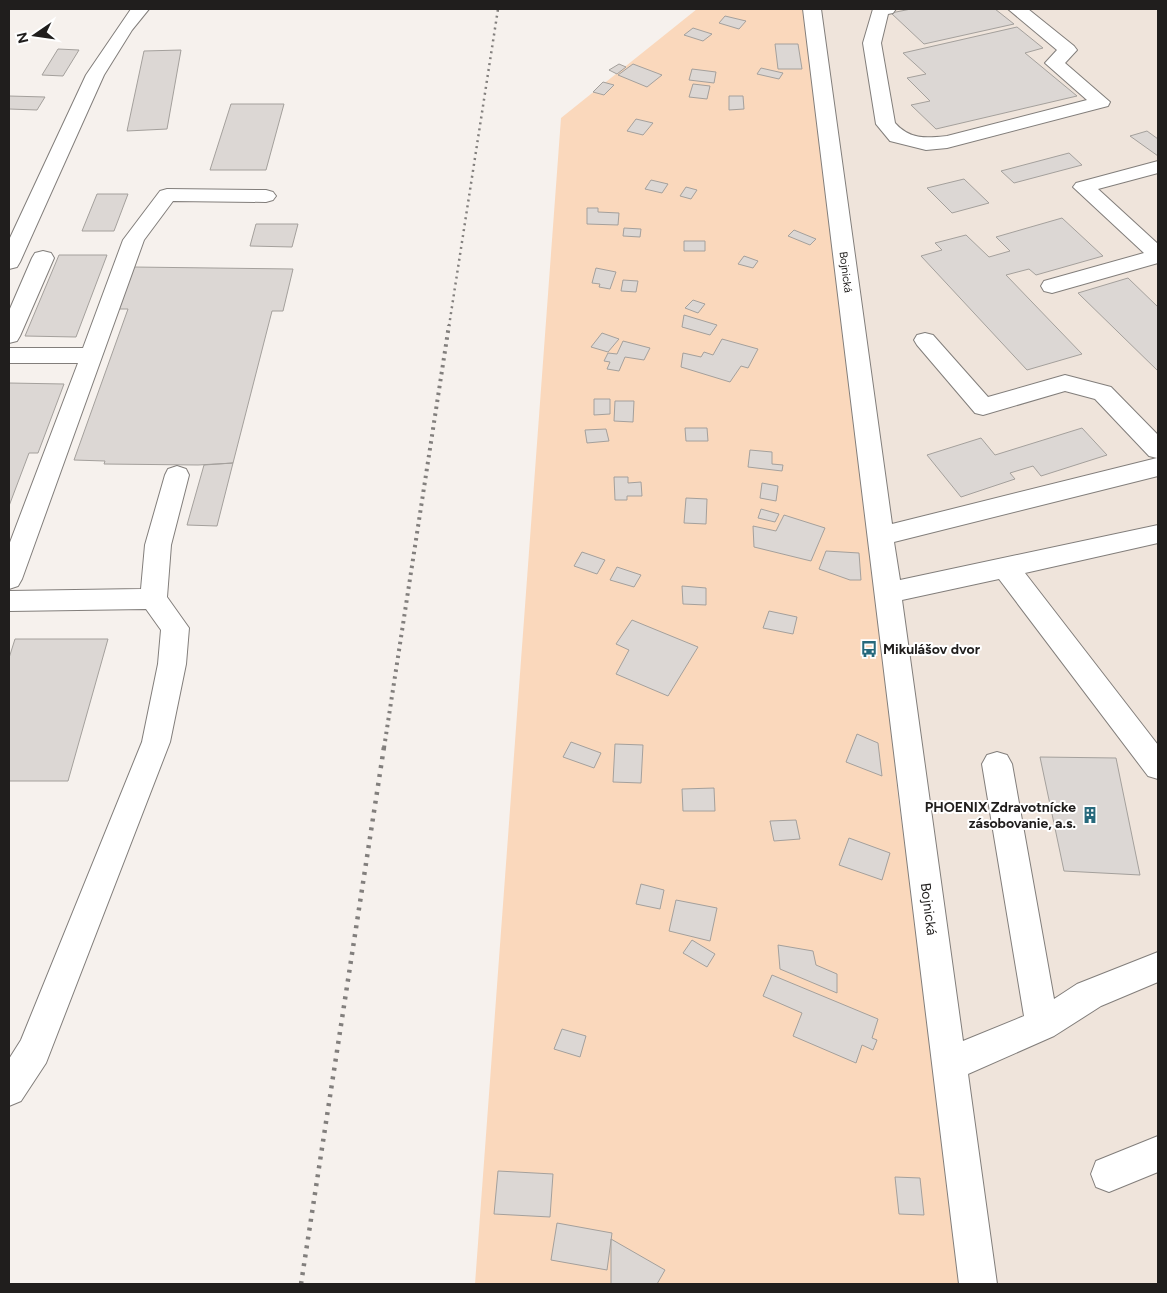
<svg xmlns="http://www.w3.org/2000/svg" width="1167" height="1293" viewBox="0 0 1167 1293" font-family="Figtree,sans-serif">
<rect width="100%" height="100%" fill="#f6f1ed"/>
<path fill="#efe4db" d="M 821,9 L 1158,9 L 1158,1284 L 967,1284 L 898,796 Z"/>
<path fill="#fad8bc" d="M 697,9 L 821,9 L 898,796 L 967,1284 L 475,1284 L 561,118 Z"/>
<path fill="#dcd7d4" stroke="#a4a09c" d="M 911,9 L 995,9 L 1014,24 L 924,44 L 891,13 Z
M 725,16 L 746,21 L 739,29 L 719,23 Z
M 1017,27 L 1043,48 L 1025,53 L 1077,96 L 936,129 L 911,105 L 930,101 L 907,78 L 926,74 L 903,53 Z
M 693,28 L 712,34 L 703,41 L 684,35 Z
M 775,44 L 798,44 L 802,69 L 778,69 Z
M 58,49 L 79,50 L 63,76 L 42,75 Z
M 181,50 L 167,129 L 127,131 L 144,51 Z
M 619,64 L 626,67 L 617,74 L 609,70 Z
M 633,64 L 662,75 L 647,87 L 618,75 Z
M 761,68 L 783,73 L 779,79 L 757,74 Z
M 692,69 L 716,72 L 714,83 L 689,80 Z
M 603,82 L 614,85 L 604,95 L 593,92 Z
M 693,84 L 710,86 L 707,99 L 689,97 Z
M 9,96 L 45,97 L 37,110 L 9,109 Z
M 729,96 L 743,96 L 744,109 L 729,110 Z
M 231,104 L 284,104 L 266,170 L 210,170 Z
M 636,119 L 653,123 L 643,135 L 627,131 Z
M 1147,131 L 1158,139 L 1158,156 L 1130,136 Z
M 1069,153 L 1082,165 L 1014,183 L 1001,171 Z
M 964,179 L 989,203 L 952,213 L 927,188 Z
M 651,180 L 668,184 L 662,193 L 645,189 Z
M 686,187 L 697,190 L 691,199 L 680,196 Z
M 97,194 L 128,194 L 114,231 L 82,231 Z
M 587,208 L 598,208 L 598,212 L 619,213 L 618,225 L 587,224 Z
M 1062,218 L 1103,256 L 1036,275 L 1029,269 L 1006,275 L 1082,354 L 1027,370 L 921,256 L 942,250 L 935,243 L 966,235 L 989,257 L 1010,251 L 996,237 Z
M 256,224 L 298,224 L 292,247 L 250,246 Z
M 624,228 L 641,229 L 640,237 L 623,236 Z
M 794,230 L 816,239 L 810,245 L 788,236 Z
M 684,241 L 705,241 L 705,251 L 684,251 Z
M 59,255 L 107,255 L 76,337 L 25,336 Z
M 744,256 L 758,261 L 753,268 L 738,264 Z
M 133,267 L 293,269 L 283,311 L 272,311 L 233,463 L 198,465 L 104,464 L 105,461 L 74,460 L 128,309 L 118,309 Z
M 596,268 L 616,272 L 610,289 L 599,287 L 600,284 L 592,283 Z
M 1128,278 L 1158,307 L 1158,371 L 1078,293 Z
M 623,280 L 638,281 L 636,292 L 621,291 Z
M 693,300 L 705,304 L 698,313 L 685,308 Z
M 684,315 L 717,325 L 710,335 L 682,327 Z
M 602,333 L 619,339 L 608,352 L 591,347 Z
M 722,339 L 758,349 L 748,368 L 741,366 L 730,382 L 681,367 L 683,353 L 701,357 L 704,352 L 713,355 Z
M 623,341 L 650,348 L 644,360 L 625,357 L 619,371 L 607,369 L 610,362 L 604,361 L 608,353 L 617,354 Z
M 9,383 L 64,384 L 38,453 L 29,453 L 9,506 Z
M 594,399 L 610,399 L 610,414 L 594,415 Z
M 615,401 L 634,401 L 633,422 L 614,421 Z
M 685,428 L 707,428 L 708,441 L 686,441 Z
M 1082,428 L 1107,455 L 1041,476 L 1033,466 L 1010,473 L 1015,479 L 961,497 L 927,455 L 981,438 L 995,455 Z
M 606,429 L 609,441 L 587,443 L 585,430 Z
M 750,450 L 772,452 L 772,464 L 783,465 L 782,471 L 748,467 Z
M 233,463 L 217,526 L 187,525 L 204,465 Z
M 614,477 L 628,477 L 628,483 L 641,482 L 642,496 L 627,496 L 627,500 L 615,500 Z
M 762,483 L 778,486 L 776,501 L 760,498 Z
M 686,498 L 707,499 L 706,524 L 684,523 Z
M 761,509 L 779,514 L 775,522 L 758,518 Z
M 784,515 L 825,528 L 811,561 L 754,547 L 753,526 L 776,531 Z
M 826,551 L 859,553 L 861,580 L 850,580 L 819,569 Z
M 582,552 L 605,560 L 597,574 L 574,566 Z
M 617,567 L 641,575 L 634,587 L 610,580 Z
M 682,586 L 706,588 L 706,605 L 683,604 Z
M 769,611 L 797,617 L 793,634 L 763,628 Z
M 632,620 L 698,647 L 668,696 L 616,674 L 629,650 L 616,644 Z
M 15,639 L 108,639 L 68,781 L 9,781 L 9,658 Z
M 857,734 L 878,743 L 882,776 L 846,762 Z
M 571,742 L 601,753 L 594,768 L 563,757 Z
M 615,744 L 643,745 L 641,783 L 613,782 Z
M 1040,757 L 1116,758 L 1140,875 L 1064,871 Z
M 714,788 L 715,811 L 683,811 L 682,789 Z
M 796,820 L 800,839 L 774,841 L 770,821 Z
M 849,838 L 890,853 L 882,880 L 839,865 Z
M 641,884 L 664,890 L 660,909 L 636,904 Z
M 676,900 L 717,908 L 710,941 L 669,931 Z
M 692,940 L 715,954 L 707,967 L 683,953 Z
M 778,945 L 813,951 L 816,965 L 837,974 L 837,993 L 780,969 Z
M 772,975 L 878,1019 L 872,1038 L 877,1040 L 873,1050 L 862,1045 L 856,1063 L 793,1036 L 802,1013 L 763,996 Z
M 562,1029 L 586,1036 L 580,1057 L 554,1049 Z
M 498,1171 L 553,1174 L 550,1217 L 494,1214 Z
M 895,1177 L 920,1178 L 924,1215 L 899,1214 Z
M 557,1223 L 612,1233 L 607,1270 L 551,1260 Z
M 611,1239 L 665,1270 L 657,1284 L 611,1284 Z"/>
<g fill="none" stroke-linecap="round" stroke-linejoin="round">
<g stroke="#827e7b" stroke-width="2">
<path id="minor" d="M 131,9 L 149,9 L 132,30 L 104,75 L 20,262 L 17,267 L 9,269 L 9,240 L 86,75 Z
M 803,9 L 821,9 L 892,524 L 1157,458 L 1149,456 L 1095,399 L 1065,391 L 983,415 L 975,413 L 917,345 L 914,340 L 917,335 L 925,333 L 933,335 L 988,397 L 1065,375 L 1111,387 L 1158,435 L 1158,476 L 894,542 L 900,580 L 1158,525 L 1158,543 L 1025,573 L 1158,745 L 1158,779 L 1148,776 L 999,579 L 902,600 L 963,1041 L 1024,1016 L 982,764 L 987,755 L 997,752 L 1007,755 L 1012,764 L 1054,999 L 1077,984 L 1158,952 L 1158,982 L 1101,1006 L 1054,1036 L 968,1074 L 997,1284 L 959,1284 Z
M 873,9 L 896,9 L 893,13 L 888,14 L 881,43 L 895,123 C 910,140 926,138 947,136 L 1087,100 L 1045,63 L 1057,50 L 1008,9 L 1028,9 L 1074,46 L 1077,50 L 1065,63 L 1110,102 L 1108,106 L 947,148 L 926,150 L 890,141 L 876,124 L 863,43 Z
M 1158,161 L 1158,173 L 1098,189 L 1158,244 L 1158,263 L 1052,293 L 1044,291 L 1041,286 L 1044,281 L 1144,253 L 1073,187 L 1076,183 Z
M 167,189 L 266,190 L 273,192 L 276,196 L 273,200 L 266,202 L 173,201 L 144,240 L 22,579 L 18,586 L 9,589 L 9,545 L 78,363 L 9,363 L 9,348 L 83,348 L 123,240 L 160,191 Z
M 43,251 L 51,253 L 54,258 L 20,336 L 17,341 L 9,343 L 9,311 L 32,258 L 35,253 Z
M 177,466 L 186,469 L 189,475 L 171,545 L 167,597 L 189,628 L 186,664 L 170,742 L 46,1063 L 21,1101 L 9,1106 L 9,1059 L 21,1040 L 142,742 L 158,664 L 161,630 L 146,609 L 9,611 L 9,591 L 141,589 L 145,545 L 165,475 L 168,469 Z
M 1158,1136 L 1158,1172 L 1109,1192 L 1096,1187 L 1091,1174 L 1096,1161 Z"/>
</g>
<use href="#minor" fill="#fff" fill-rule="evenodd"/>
<path stroke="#827f7d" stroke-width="2.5" stroke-dasharray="2 4" stroke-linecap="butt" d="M 449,326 L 498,9"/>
<path stroke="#827f7d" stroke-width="4" stroke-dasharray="2.5 4.5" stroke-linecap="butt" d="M 384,748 L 449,325"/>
<path stroke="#827f7d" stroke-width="4.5" stroke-dasharray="3 6" stroke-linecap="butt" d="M 301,1284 L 384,747"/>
</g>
<defs>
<g id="bus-bare" transform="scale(1.35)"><path d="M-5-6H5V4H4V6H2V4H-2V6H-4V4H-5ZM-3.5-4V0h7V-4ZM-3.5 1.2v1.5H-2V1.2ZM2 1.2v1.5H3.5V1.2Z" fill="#27697c" stroke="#fff" stroke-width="2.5" paint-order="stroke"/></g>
<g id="building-bare" transform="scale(1.35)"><path d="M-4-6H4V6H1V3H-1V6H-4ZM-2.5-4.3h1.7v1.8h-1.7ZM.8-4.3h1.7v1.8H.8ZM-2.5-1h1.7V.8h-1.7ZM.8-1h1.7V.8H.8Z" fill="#27697c" stroke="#fff" stroke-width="2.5" paint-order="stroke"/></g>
</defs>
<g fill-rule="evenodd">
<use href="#bus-bare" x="869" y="649"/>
<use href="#building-bare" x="1090" y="815"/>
</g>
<g text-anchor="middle" stroke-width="4" stroke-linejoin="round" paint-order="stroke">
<g font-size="11" fill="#201e1d" stroke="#fff">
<text transform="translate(846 272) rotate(83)" y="4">Bojnická</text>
</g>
<g font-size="14" font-weight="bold" fill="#201e1d" stroke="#fff" text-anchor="start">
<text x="883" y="654">Mikulášov dvor</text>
<text x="1076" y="812" text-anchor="end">PHOENIX Zdravotnícke<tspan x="1076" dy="16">zásobovanie, a.s.</tspan></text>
</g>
<g font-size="14" fill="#201e1d" stroke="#fff">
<text transform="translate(929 909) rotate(83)" y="5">Bojnická</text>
</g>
</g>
<rect width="1167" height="1293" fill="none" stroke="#201e1d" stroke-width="20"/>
<g transform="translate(35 35) rotate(257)" stroke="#ffffff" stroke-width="4" paint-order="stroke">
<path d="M0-4L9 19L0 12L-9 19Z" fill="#201e1d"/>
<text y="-8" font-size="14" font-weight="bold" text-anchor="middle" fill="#201e1d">N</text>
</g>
</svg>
